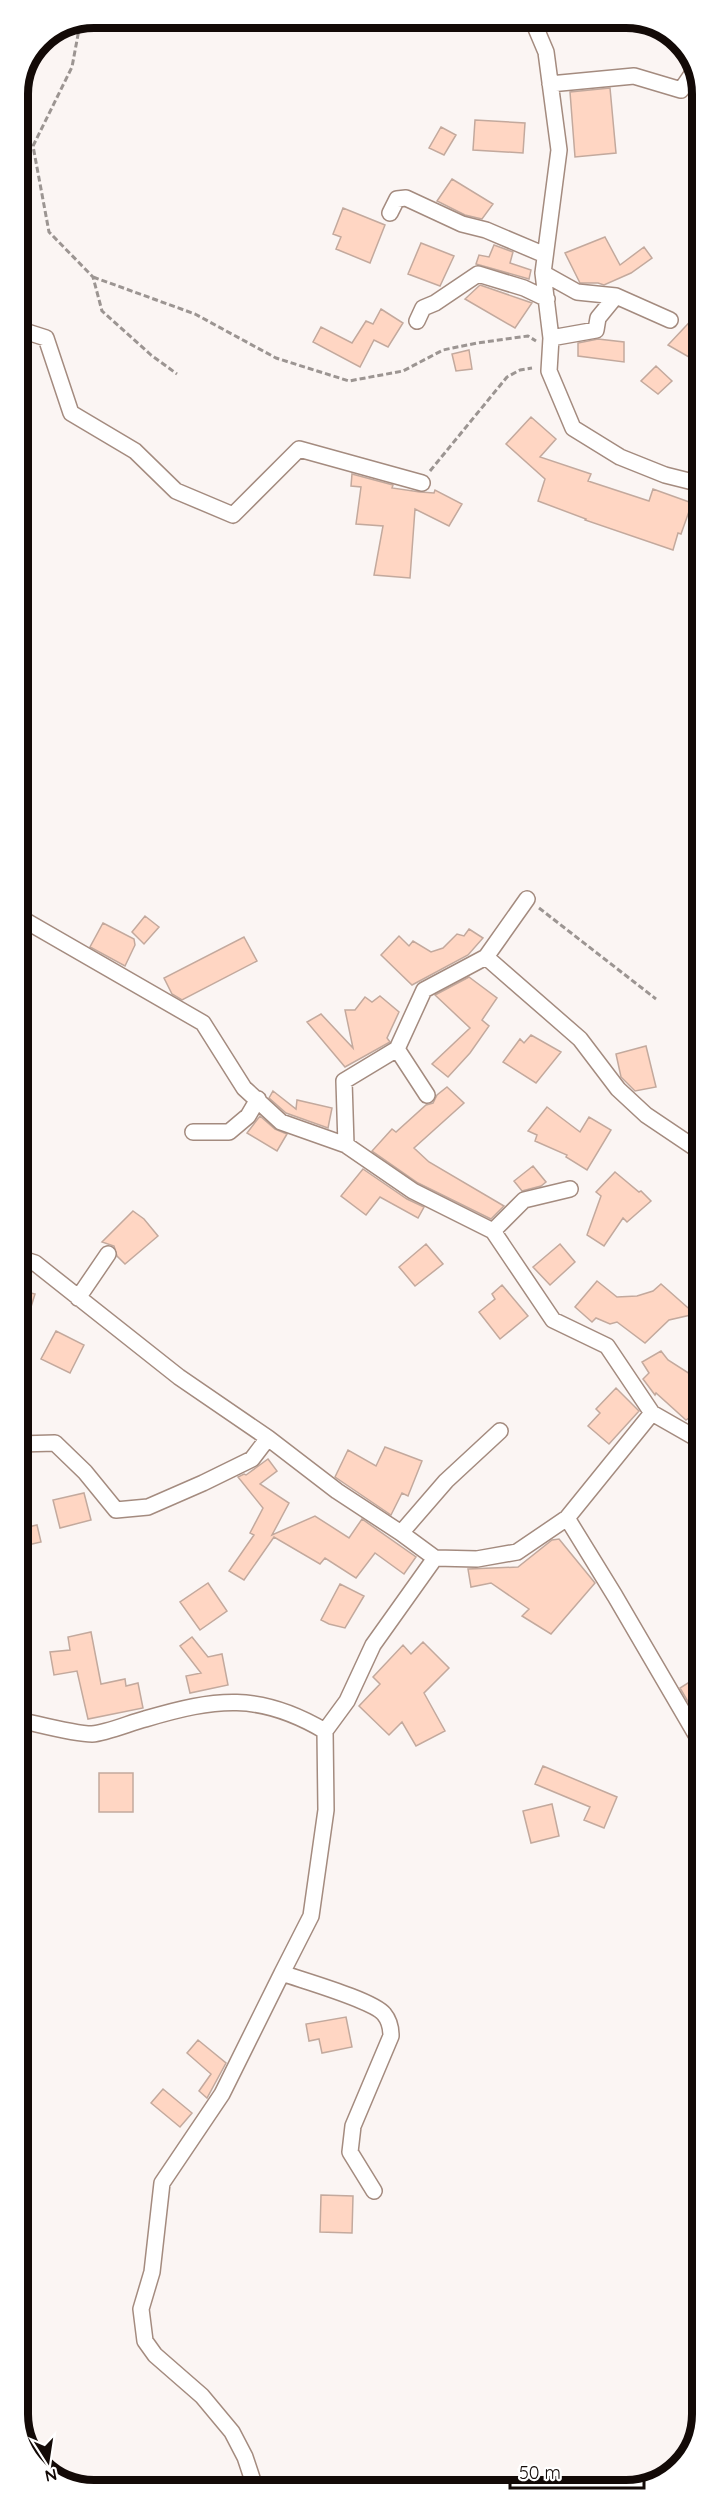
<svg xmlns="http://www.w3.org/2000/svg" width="720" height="2509" viewBox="0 0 720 2509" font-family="Quicksand,sans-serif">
<rect width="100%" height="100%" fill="#fbf5f3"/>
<path fill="#ffd6c3" stroke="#c3a99d" stroke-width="1.5" d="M 610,88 L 616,153 L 575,157 L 570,92 Z
M 475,120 L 525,123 L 523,153 L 473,150 Z
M 441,127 L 456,135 L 444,155 L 429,148 Z
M 452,179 L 493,204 L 482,219 L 465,215 L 437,201 Z
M 343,208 L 385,225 L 370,263 L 336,249 L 341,237 L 333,234 Z
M 605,237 L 620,265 L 644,247 L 652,258 L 631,273 L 604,285 L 598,283 L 580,283 L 565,253 Z
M 421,243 L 454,256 L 440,286 L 408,274 Z
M 494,245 L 513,252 L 510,263 L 531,270 L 529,279 L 476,264 L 479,255 L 489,257 Z
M 480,285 L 532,303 L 515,328 L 465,299 Z
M 381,309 L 403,323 L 388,347 L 374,340 L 360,367 L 313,342 L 321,327 L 352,343 L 366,321 L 373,324 Z
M 701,310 L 701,364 L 668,345 Z
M 598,339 L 624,342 L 624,362 L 578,356 L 578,343 Z
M 469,350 L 472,369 L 456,371 L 452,354 Z
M 656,366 L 672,381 L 658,394 L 641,381 Z
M 531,417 L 556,439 L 540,457 L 591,474 L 588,481 L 649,501 L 653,489 L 692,503 L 681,534 L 678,533 L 673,550 L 585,520 L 586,519 L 538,501 L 545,479 L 506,444 Z
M 352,474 L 393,485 L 392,488 L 420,492 L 434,493 L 435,490 L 462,504 L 449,526 L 415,509 L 410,578 L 374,575 L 383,526 L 356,524 L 361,487 L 351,486 Z
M 145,916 L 159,927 L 144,944 L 132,932 Z
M 103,923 L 134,939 L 135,945 L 125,966 L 90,947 Z
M 469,929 L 483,938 L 468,955 L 412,985 L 381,955 L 399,936 L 409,946 L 413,941 L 431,952 L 443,948 L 457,934 L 464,936 Z
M 244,937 L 257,961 L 182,1000 L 172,994 L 164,978 Z
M 469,977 L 497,998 L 482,1020 L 489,1026 L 470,1053 L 448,1077 L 432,1064 L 470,1028 L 435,995 Z
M 380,996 L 399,1012 L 387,1038 L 390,1042 L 345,1067 L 307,1022 L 321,1014 L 353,1048 L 345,1010 L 355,1010 L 365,997 L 372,1002 Z
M 531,1035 L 561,1052 L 536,1083 L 503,1062 L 520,1039 L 524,1043 Z
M 646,1046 L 656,1087 L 635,1091 L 621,1077 L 616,1054 Z
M 447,1087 L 464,1103 L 414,1148 L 429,1162 L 504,1206 L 491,1219 L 418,1183 L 372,1151 L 392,1129 L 396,1132 L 426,1105 L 433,1103 L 437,1095 Z
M 273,1091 L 296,1109 L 297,1100 L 332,1108 L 328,1128 L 286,1113 L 269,1098 Z
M 547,1107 L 580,1132 L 589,1117 L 611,1130 L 587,1170 L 566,1157 L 567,1155 L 535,1141 L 537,1135 L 528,1131 Z
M 260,1116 L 275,1129 L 287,1134 L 277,1151 L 247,1133 Z
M 533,1166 L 546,1182 L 541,1186 L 522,1191 L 514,1181 Z
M 363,1169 L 407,1199 L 424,1207 L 418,1218 L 380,1197 L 366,1215 L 341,1196 Z
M 615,1172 L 639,1192 L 641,1191 L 651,1201 L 627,1222 L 623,1218 L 604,1246 L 587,1235 L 601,1196 L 596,1192 Z
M 133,1211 L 144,1219 L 158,1236 L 125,1264 L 117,1256 L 114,1246 L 102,1242 Z
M 426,1244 L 443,1264 L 415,1286 L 399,1267 Z
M 560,1244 L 575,1262 L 550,1285 L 533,1267 Z
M 597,1281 L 617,1297 L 637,1296 L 653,1291 L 661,1284 L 695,1314 L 669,1320 L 645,1343 L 617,1322 L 610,1324 L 596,1318 L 592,1322 L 575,1307 Z
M 502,1285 L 528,1316 L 500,1339 L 479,1312 L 495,1299 L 492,1294 Z
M 19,1290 L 35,1294 L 22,1336 L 19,1336 Z
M 56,1331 L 84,1345 L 70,1373 L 41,1359 Z
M 661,1351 L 668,1360 L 701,1381 L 701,1423 L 692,1416 L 686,1420 L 656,1393 L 655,1395 L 643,1379 L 649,1373 L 642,1362 Z
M 616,1388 L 639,1411 L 609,1444 L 588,1426 L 600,1413 L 596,1409 Z
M 385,1447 L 422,1461 L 408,1496 L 402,1493 L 391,1515 L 335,1477 L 348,1450 L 376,1466 Z
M 268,1459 L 277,1471 L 260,1484 L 289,1503 L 272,1535 L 315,1516 L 349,1538 L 362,1519 L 416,1557 L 404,1574 L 375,1553 L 356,1578 L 325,1558 L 320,1564 L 274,1537 L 244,1580 L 229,1571 L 254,1535 L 250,1533 L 263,1508 L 238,1477 L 244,1474 L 246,1475 Z
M 84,1493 L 91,1520 L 60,1528 L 53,1500 Z
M 37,1525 L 41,1542 L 19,1547 L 19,1529 Z
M 559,1539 L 595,1583 L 551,1634 L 522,1616 L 529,1609 L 491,1583 L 471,1587 L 468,1569 L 518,1567 L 552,1540 Z
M 208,1583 L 227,1611 L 200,1630 L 180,1602 Z
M 340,1584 L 364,1596 L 345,1628 L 329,1624 L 321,1620 Z
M 91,1632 L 101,1684 L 125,1679 L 126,1686 L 138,1683 L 143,1708 L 88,1719 L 77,1671 L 54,1675 L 50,1652 L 70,1650 L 68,1637 Z
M 192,1637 L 208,1657 L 222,1654 L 228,1685 L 190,1693 L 186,1676 L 201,1673 L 180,1646 Z
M 423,1642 L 449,1668 L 424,1693 L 445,1731 L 416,1746 L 402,1722 L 389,1735 L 359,1706 L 380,1684 L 373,1677 L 403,1645 L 411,1654 Z
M 702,1674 L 702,1700 L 691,1707 L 680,1688 Z
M 543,1766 L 617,1797 L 604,1828 L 584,1820 L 590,1807 L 535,1784 Z
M 99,1773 L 133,1773 L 133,1812 L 99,1812 Z
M 552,1804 L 559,1836 L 531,1843 L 523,1811 Z
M 346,2017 L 352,2047 L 322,2053 L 319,2039 L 309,2041 L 306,2024 Z
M 198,2040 L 226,2063 L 207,2098 L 199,2091 L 211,2074 L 187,2053 Z
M 163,2089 L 192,2113 L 180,2127 L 151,2103 Z
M 321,2195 L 353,2196 L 352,2233 L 320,2232 Z"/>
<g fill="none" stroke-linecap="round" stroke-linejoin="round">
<g stroke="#a48b7f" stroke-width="18">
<path id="street" d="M 532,19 L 546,52 L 559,150 L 543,273 L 551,338 L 549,371 L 573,428 L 620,457 L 665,475 L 701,484
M 550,84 L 634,76 L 681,90 L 692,74 L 693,66
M 390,213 L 397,199 L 406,198 L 462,224 L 486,230 L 545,255
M 543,273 L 577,292 L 616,296 L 670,320
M 417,321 L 423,308 L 435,303 L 478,274 L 524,288 L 547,299
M 18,329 L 46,338 L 71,413 L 135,451 L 176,491 L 233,515 L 299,449 L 422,483
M 551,338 L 596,330 L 598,318 L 616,296
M 19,917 L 203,1023 L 244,1088 L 281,1122 L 346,1145 L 413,1191 L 493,1231 L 553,1320 L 607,1346 L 652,1413 L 567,1518
M 486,957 L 580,1039 L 618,1089 L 646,1115 L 701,1152
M 397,1049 L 427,1095
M 193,1132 L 229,1132 L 248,1116 L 258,1099
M 346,1145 L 344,1081 L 397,1049 L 424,990 L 486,957 L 527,899
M 493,1231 L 524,1200 L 570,1189
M 19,1258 L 35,1263 L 179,1377 L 268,1438 L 337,1491 L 401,1533 L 435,1558 L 477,1559 L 517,1552 L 567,1518 L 615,1596 L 702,1745
M 78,1298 L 108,1254
M 652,1413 L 701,1441
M 19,1444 L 55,1443 L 85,1472 L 116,1510 L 148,1507 L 203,1483 L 252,1459 L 268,1438
M 401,1533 L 446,1481 L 500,1431
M 19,1720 C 38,1724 74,1734 92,1734 C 106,1733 130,1723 145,1719 C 216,1698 259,1692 325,1731
M 374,2191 L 350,2152 L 353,2126 L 391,2036 C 391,2027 389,2020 384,2014 C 373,2000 301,1980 282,1973 L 311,1916 L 326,1810 L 325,1731 L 347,1701 L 373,1645 L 435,1558
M 256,2490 L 245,2457 L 232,2432 L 202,2396 L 155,2355 L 145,2341 L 141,2309 L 152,2272 L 162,2183 L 222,2094 L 282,1973"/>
</g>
<path stroke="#9c9592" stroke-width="3" stroke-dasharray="6 3" stroke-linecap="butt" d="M 80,24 L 72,67 L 33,146 L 49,232 L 93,277 L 102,311 L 151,355 L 177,374
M 93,277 L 195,314 L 276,358 L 349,381 L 403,371 L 443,350 L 477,343 L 528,336 L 536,341
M 430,471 L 507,377 L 520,370 L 532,368
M 539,908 L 656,999"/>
<use href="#street" stroke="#fff" stroke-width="15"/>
</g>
<path d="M0 0H720V2509H0ZM94 28H626A66 66 0 0 1 692 94V2414A66 66 0 0 1 626 2480H94A66 66 0 0 1 28 2414V94A66 66 0 0 1 94 28Z" fill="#fff" fill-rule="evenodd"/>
<path fill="none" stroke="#130a07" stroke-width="8" d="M94 28H626A66 66 0 0 1 692 94V2414A66 66 0 0 1 626 2480H94A66 66 0 0 1 28 2414V94A66 66 0 0 1 94 28Z"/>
<g transform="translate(48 2461) rotate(168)" stroke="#ffffff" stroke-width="4.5" paint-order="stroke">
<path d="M0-4.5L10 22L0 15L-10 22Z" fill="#130a07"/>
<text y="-9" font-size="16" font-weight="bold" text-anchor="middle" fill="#130a07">N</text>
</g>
<path d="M510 2479v9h134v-9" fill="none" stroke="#130a07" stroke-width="3"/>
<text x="519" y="2479" font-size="18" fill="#130a07" stroke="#ffffff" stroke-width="4.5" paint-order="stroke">50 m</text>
</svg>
